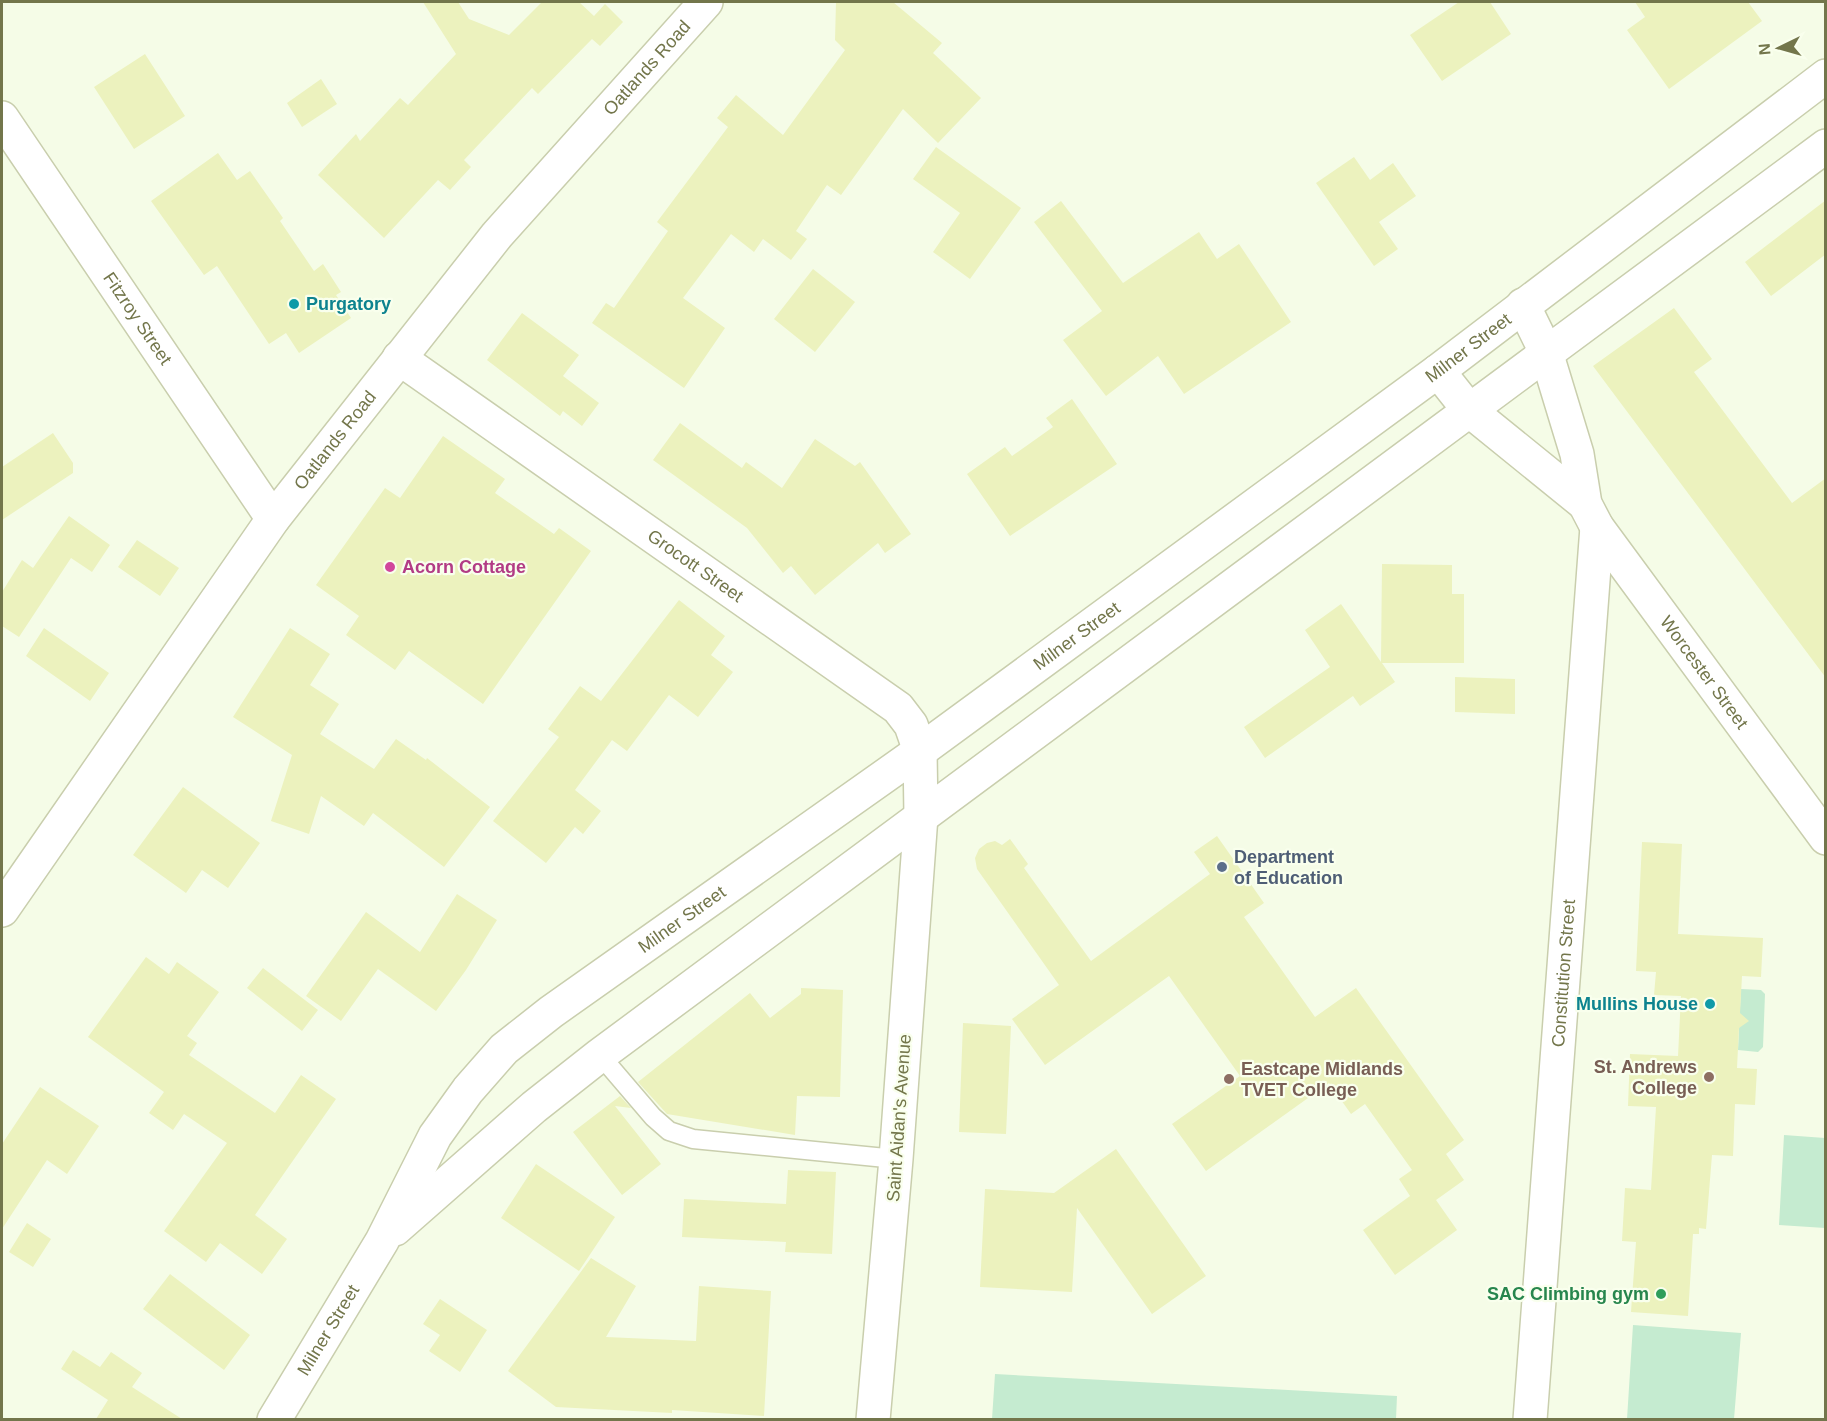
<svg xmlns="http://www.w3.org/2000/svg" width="1827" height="1421" viewBox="0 0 1827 1421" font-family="Helvetica,sans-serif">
<rect width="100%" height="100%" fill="#f5fce7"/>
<path fill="#c5ebd0" d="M 1741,989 L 1761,990 L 1765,994 L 1763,1047 L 1758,1052 L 1738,1050 Z
M 1784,1135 L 1825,1138 L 1825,1228 L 1779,1225 Z
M 1633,1325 L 1741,1333 L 1734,1419 L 1627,1419 Z
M 995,1374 L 1397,1396 L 1396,1419 L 992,1419 Z"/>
<path fill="#ecf2be" d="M 423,2 L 458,2 L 469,19 L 509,35 L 542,2 L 579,2 L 594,16 L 605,4 L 623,22 L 600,46 L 592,39 L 538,94 L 532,88 L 464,160 L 471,167 L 450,190 L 438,180 L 384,238 L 318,175 L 356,134 L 360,141 L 400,98 L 408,105 L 456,54 Z
M 836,2 L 893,2 L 942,43 L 933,53 L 981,98 L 938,143 L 903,109 L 841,195 L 827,185 L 796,231 L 807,239 L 791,260 L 763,239 L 754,252 L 731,234 L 683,298 L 725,328 L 684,388 L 592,323 L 606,303 L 614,308 L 668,231 L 657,222 L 728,127 L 717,118 L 736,95 L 783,135 L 845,50 L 835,40 Z
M 1459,2 L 1490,2 L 1511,34 L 1442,81 L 1410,35 Z
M 1635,2 L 1748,2 L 1762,21 L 1669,89 L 1627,30 L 1645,17 Z
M 145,54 L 185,116 L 134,149 L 94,87 Z
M 321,79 L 337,104 L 302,127 L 287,103 Z
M 936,147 L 1021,208 L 970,279 L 933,252 L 960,213 L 913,179 Z
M 218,153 L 237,180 L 250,171 L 283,218 L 280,221 L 314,271 L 323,264 L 341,292 L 336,295 L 351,318 L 299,353 L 286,333 L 269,344 L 217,266 L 204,275 L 151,201 Z
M 1354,157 L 1370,180 L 1393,163 L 1416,196 L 1379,222 L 1398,249 L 1374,266 L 1316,183 Z
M 1826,200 L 1826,254 L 1771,296 L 1745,262 Z
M 1061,201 L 1123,283 L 1199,232 L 1217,259 L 1239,244 L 1291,322 L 1184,394 L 1158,356 L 1106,396 L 1063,340 L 1102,311 L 1034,222 Z
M 813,269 L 855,302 L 815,352 L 774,319 Z
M 1674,308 L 1712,359 L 1694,372 L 1792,503 L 1826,478 L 1826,678 L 1593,366 Z
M 522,313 L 579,355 L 563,376 L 599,403 L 582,426 L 563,411 L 560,416 L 487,360 Z
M 1072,399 L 1117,464 L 1010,536 L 967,474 L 1005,447 L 1012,456 L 1053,427 L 1046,418 Z
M 680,423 L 742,468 L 746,462 L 782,488 L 815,439 L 855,466 L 860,462 L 911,534 L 885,553 L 878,543 L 815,595 L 791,566 L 783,573 L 747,528 L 653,460 Z
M 53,433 L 73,463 L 73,473 L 2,520 L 2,467 Z
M 443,436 L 505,479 L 495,493 L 554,534 L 559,528 L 591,551 L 483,704 L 409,651 L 395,670 L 346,635 L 359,616 L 316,585 L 385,488 L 400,498 Z
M 69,516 L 110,545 L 92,572 L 71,558 L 19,637 L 2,626 L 2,592 L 22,560 L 33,568 Z
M 137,540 L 179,568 L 160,596 L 118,567 Z
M 1382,564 L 1452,565 L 1452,594 L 1464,594 L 1464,663 L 1382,663 L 1395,682 L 1360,706 L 1353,696 L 1265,758 L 1244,727 L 1330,667 L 1305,630 L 1341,604 L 1381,662 Z
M 679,600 L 725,636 L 711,655 L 733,672 L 698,717 L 669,695 L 627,751 L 612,740 L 575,790 L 601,811 L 583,834 L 575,827 L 546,863 L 493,821 L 559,737 L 548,729 L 580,686 L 601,701 Z
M 44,628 L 109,673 L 90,701 L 26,656 Z
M 290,628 L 330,654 L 310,685 L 339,704 L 320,734 L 374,769 L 396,739 L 426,760 L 427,758 L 490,807 L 444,867 L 373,813 L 364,826 L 321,796 L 309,834 L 271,821 L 292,755 L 233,717 Z
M 1455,677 L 1515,679 L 1515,714 L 1455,712 Z
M 183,787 L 260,843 L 228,888 L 202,870 L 186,893 L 133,855 Z
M 1217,836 L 1264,903 L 1244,917 L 1315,1017 L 1356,988 L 1464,1140 L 1446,1154 L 1464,1180 L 1436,1200 L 1457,1230 L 1395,1275 L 1363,1230 L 1410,1196 L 1399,1179 L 1412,1170 L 1365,1104 L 1351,1114 L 1329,1083 L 1206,1171 L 1172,1124 L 1240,1076 L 1169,976 L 1045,1065 L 1012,1019 L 1059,985 L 977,869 L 975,858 L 979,849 L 987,843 L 995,841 L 1002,845 L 1010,839 L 1028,864 L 1024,868 L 1091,961 L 1210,874 L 1194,852 Z
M 1642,842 L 1682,844 L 1678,934 L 1763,938 L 1761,977 L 1742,976 L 1740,1013 L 1749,1021 L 1739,1028 L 1737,1068 L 1757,1069 L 1755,1105 L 1735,1104 L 1733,1156 L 1712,1155 L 1706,1229 L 1699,1228 L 1699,1234 L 1693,1234 L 1688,1316 L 1631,1312 L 1636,1242 L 1622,1241 L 1625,1188 L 1651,1190 L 1656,1107 L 1628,1106 L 1630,1054 L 1678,1056 L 1681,996 L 1654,995 L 1656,972 L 1636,971 Z
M 457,894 L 497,920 L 466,970 L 436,1011 L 378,969 L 341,1021 L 306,996 L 366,912 L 420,952 Z
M 146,957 L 169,974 L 177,962 L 219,992 L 187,1036 L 197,1043 L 189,1055 L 275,1113 L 301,1075 L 336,1099 L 255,1215 L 287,1239 L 262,1274 L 220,1243 L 206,1262 L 164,1231 L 227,1143 L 184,1114 L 173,1130 L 149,1113 L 164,1092 L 88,1037 Z
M 263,968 L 318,1010 L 302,1031 L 247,988 Z
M 801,988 L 843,990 L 840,1097 L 797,1096 L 795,1135 L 667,1114 L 638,1082 L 750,993 L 770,1018 L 801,994 Z
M 963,1023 L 1011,1026 L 1006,1134 L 959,1132 Z
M 40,1087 L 99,1126 L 67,1174 L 47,1160 L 2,1229 L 2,1144 Z
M 620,1096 L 631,1108 L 615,1106 L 661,1164 L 622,1195 L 573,1132 Z
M 1116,1149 L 1206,1276 L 1152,1314 L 1077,1208 L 1072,1292 L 980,1287 L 985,1189 L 1054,1193 Z
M 536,1164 L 615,1217 L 579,1271 L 501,1218 Z
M 788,1170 L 836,1172 L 832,1254 L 785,1252 L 786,1242 L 682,1237 L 684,1199 L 786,1204 Z
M 27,1223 L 51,1239 L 33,1267 L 9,1252 Z
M 591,1258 L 636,1286 L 606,1337 L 696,1341 L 699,1286 L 771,1291 L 764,1416 L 672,1410 L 672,1413 L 556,1407 L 508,1371 Z
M 170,1274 L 250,1335 L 224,1370 L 143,1309 Z
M 440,1299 L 487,1330 L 460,1372 L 429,1351 L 440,1335 L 423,1324 Z
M 73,1350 L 100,1367 L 111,1352 L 142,1373 L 132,1387 L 182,1419 L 96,1419 L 108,1400 L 61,1369 Z"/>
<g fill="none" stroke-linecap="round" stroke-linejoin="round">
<g stroke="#c9cead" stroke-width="21">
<path id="service" d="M 600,1055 L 653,1117 L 669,1131 L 693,1139 L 896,1159"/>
</g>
<g stroke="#c9cead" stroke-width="36">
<g id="minor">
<path id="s1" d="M 2,118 L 273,519"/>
<path id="s2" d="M 1523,305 L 1546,352 L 1577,454 L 1585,504 L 1597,527 L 1826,838"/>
<path id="s3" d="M 399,358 L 898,708 L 911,725 L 920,751 L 921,816 L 896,1159 L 873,1420"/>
<path d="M 1438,371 L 1469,410 L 1585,504"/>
<path id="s4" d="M 2,910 L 273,519 L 497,235 L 706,2"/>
<path d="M 395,1229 L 534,1107 L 600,1055 L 1826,146"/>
<path id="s5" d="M 274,1420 L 382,1241 L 435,1136 L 468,1090 L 504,1049 L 551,1012 L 920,751 L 1438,371 L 1826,76"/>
<path id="s6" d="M 1530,1420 L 1597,527"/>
</g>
</g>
<use href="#service" stroke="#fff" stroke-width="18"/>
<use href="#minor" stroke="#fff" stroke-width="33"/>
</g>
<g fill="#0f9aa8" stroke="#f9ffed" stroke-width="2">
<circle cx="294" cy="304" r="6"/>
<circle cx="1710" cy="1004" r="6"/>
</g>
<circle fill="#d1479c" stroke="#f9ffed" stroke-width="2" cx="390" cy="567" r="6"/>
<circle fill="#5c6f8a" stroke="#f9ffed" stroke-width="2" cx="1222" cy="867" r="6"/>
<g fill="#8d6e63" stroke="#f9ffed" stroke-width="2">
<circle cx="1709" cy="1077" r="6"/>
<circle cx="1229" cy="1079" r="6"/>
</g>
<circle fill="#2e9e5b" stroke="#f9ffed" stroke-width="2" cx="1661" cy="1294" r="6"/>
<g text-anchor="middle" stroke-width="4.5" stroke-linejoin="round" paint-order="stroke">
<g font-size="18" fill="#73764b" stroke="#f9ffed">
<text dy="6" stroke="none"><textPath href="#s4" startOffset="1062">Oatlands Road</textPath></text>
<text dy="6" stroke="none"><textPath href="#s1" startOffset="242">Fitzroy Street</textPath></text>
<text dy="6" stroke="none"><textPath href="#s5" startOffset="1630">Milner Street</textPath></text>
<text dy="6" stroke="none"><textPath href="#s4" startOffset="576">Oatlands Road</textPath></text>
<text dy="6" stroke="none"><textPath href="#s3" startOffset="362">Grocott Street</textPath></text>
<text dy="6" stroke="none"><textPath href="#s5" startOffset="1144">Milner Street</textPath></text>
<text dy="6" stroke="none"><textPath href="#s2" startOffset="416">Worcester Street</textPath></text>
<text dy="6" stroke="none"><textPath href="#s5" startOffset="658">Milner Street</textPath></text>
<text dy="6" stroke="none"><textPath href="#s6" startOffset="448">Constitution Street</textPath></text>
<text transform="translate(899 1118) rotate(-86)" y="6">Saint Aidan's Avenue</text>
<text dy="6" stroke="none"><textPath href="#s5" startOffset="105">Milner Street</textPath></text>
</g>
<g font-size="18" font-weight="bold" fill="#0d838f" stroke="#f9ffed" text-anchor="start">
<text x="306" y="310">Purgatory</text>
<text x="1698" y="1010" text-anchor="end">Mullins House</text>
</g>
<g font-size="18" font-weight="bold" fill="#b23c85" stroke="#f9ffed" text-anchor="start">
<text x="402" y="573">Acorn Cottage</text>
</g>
<g font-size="18" font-weight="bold" fill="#4e5e75" stroke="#f9ffed" text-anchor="start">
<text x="1234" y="863">Department<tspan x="1234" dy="21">of Education</tspan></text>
</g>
<g font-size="18" font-weight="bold" fill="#785e54" stroke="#f9ffed" text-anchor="end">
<text x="1697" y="1073">St. Andrews<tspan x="1697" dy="21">College</tspan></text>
<text x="1241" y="1075" text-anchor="start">Eastcape Midlands<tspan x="1241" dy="21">TVET College</tspan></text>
</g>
<g font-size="18" font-weight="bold" fill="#27864d" stroke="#f9ffed" text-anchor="end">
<text x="1649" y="1300">SAC Climbing gym</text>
</g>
</g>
<rect width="1827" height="1421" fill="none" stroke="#73764b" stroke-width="6"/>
<g transform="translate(1779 48) rotate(265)" stroke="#f9ffed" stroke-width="4.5" paint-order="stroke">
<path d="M0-4.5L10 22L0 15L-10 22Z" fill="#73764b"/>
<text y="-9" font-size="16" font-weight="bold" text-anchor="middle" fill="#73764b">N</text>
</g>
</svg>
